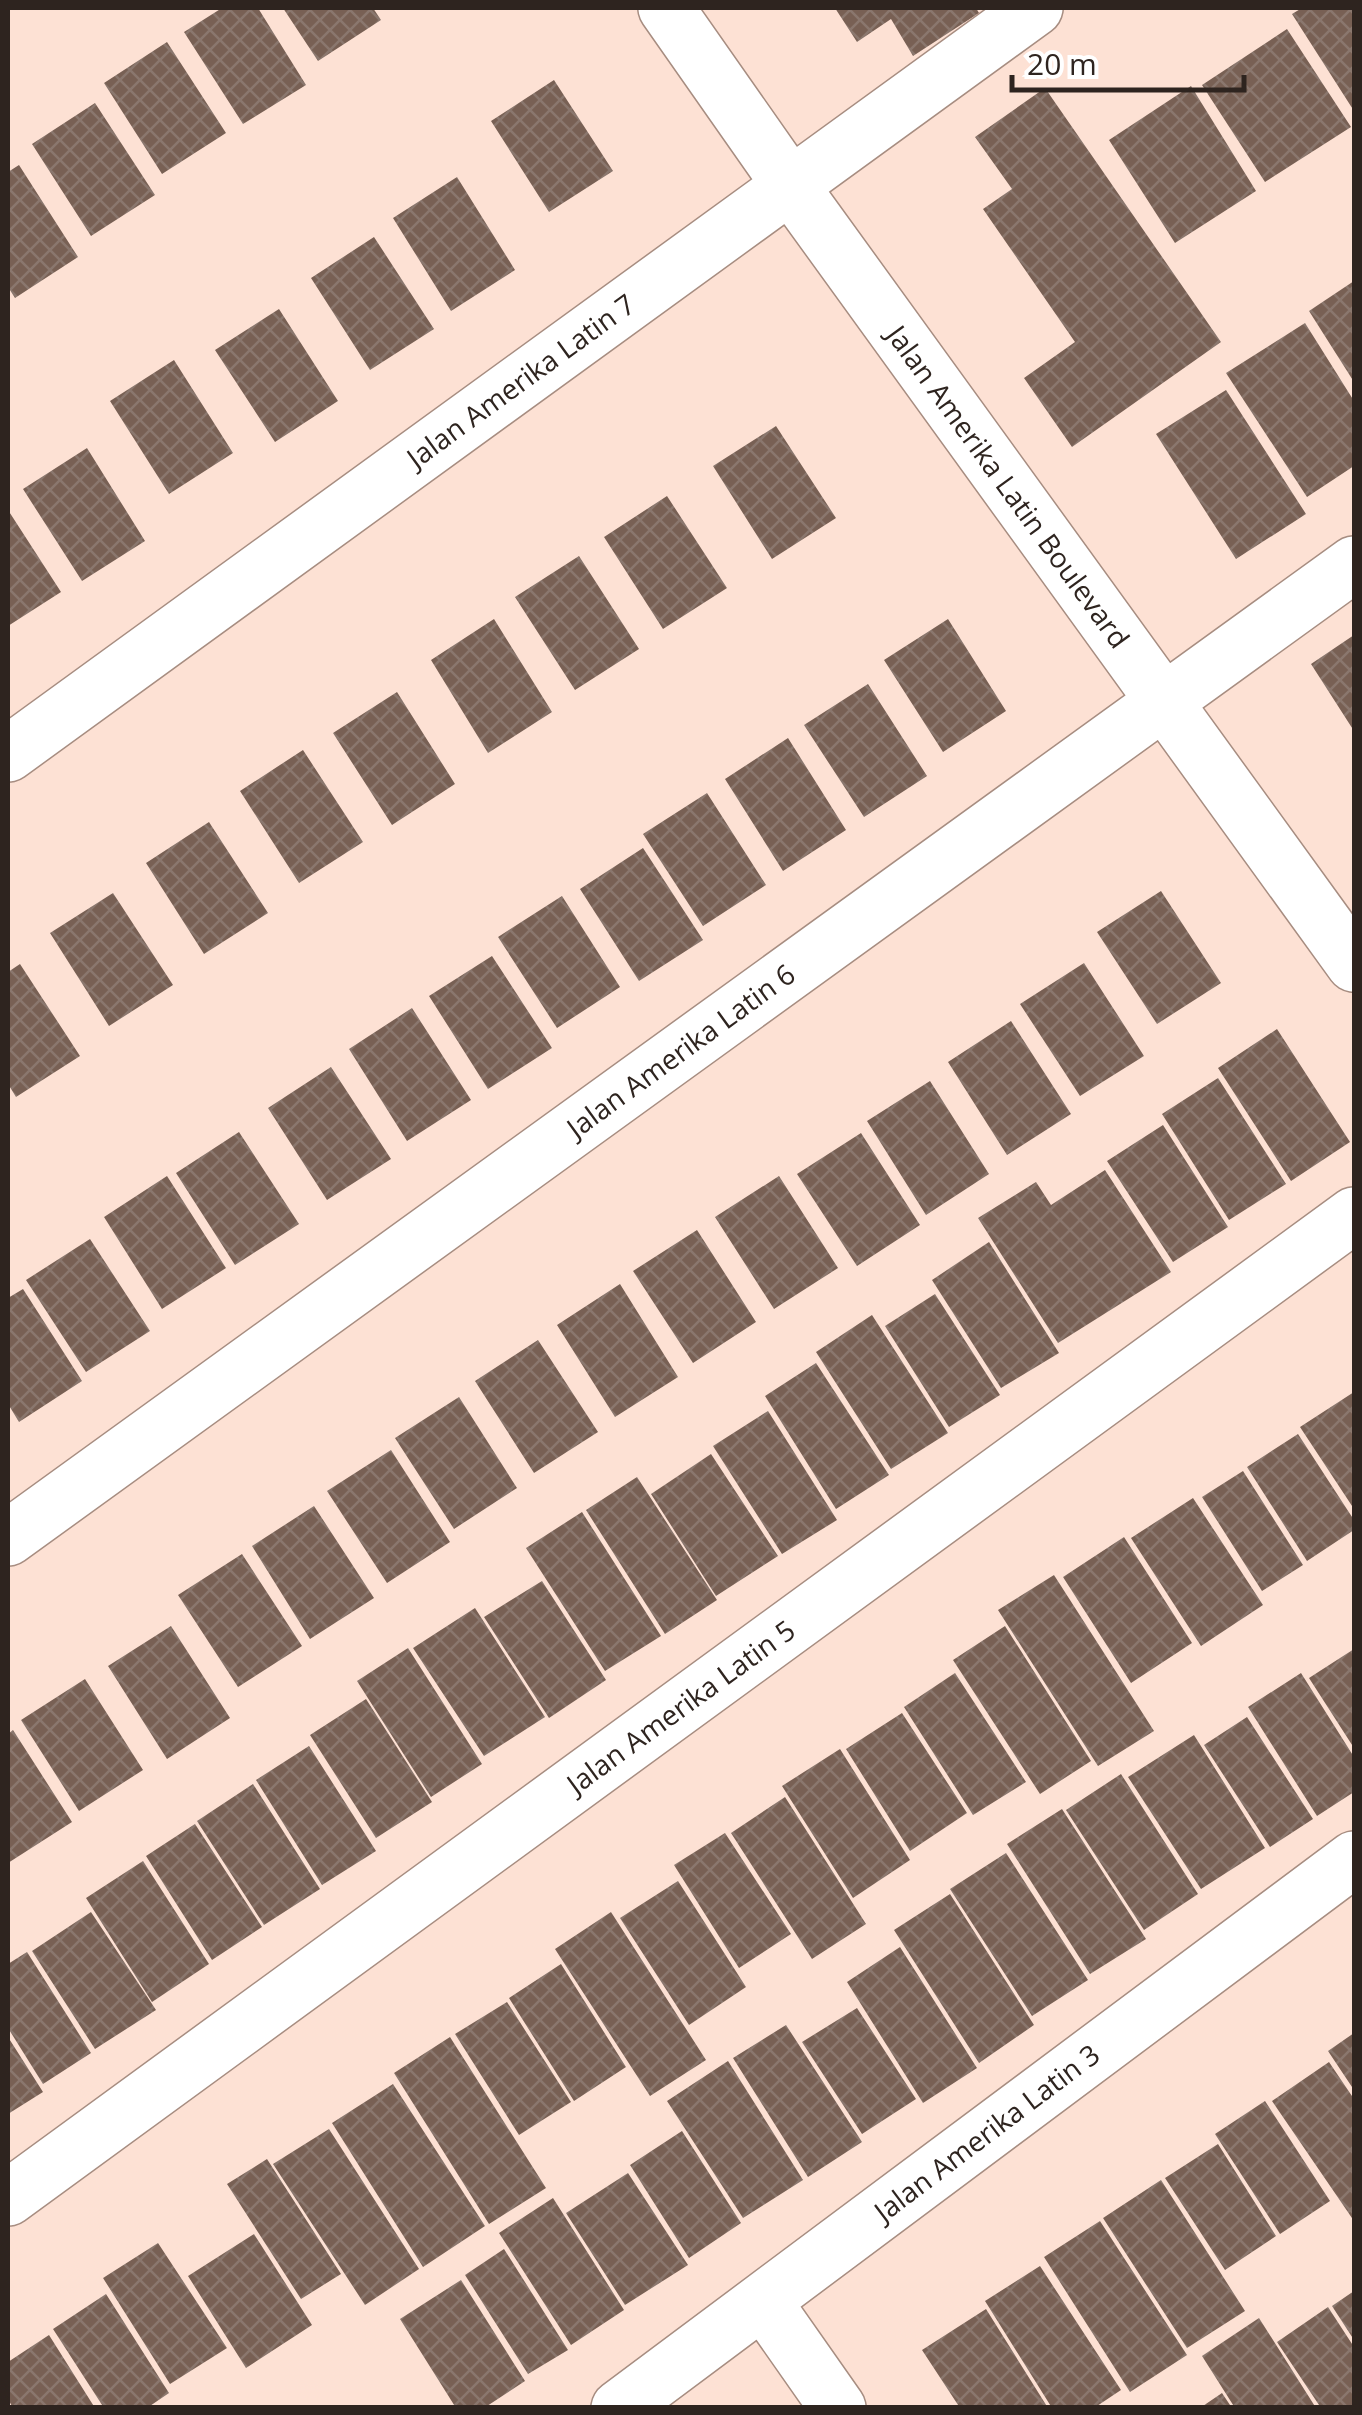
<svg xmlns="http://www.w3.org/2000/svg" width="1362" height="2415" viewBox="0 0 1362 2415" font-family="'Open Sans',sans-serif">
<defs>
<pattern id="building-cross-hatch" width="8" height="8" patternUnits="userSpaceOnUse" patternTransform="scale(2.5)"><rect width="8" height="8" fill="#786054"/><path d="M0 0l8 8M0 8l8-8" fill="none" stroke="#8a776e"/></pattern>
</defs>
<rect width="100%" height="100%" fill="#fde1d4"/>
<path fill="url(#building-cross-hatch)" d="M 222,8 L 258,8 L 306,85 L 243,124 L 184,32 Z
M 283,8 L 373,8 L 381,20 L 318,61 Z
M 835,8 L 976,8 L 979,13 L 913,56 L 891,19 L 857,42 Z
M 1302,8 L 1354,8 L 1354,111 L 1292,14 Z
M 1287,29 L 1351,127 L 1265,182 L 1202,85 Z
M 167,42 L 226,133 L 162,174 L 104,83 Z
M 554,80 L 613,171 L 549,212 L 491,121 Z
M 1191,86 L 1256,191 L 1175,243 L 1109,140 Z
M 1045,88 L 1221,342 L 1072,447 L 1024,378 L 1075,342 L 983,209 L 1012,189 L 975,137 Z
M 95,103 L 155,195 L 91,236 L 32,144 Z
M 19,165 L 78,257 L 15,298 L 8,287 L 8,172 Z
M 457,177 L 515,270 L 451,311 L 393,218 Z
M 374,237 L 434,329 L 370,370 L 311,278 Z
M 1354,281 L 1354,382 L 1309,311 Z
M 279,309 L 338,401 L 275,442 L 215,350 Z
M 1305,323 L 1354,401 L 1354,466 L 1307,497 L 1226,373 Z
M 174,360 L 233,453 L 169,494 L 110,401 Z
M 1226,390 L 1306,514 L 1236,559 L 1156,434 Z
M 776,426 L 836,518 L 772,559 L 713,466 Z
M 87,448 L 145,541 L 82,581 L 23,489 Z
M 667,496 L 727,588 L 663,629 L 604,537 Z
M 8,510 L 61,592 L 8,626 Z
M 579,556 L 639,649 L 575,690 L 515,597 Z
M 494,619 L 552,712 L 488,753 L 431,660 Z
M 948,619 L 1006,711 L 943,752 L 884,660 Z
M 1354,635 L 1354,731 L 1311,664 Z
M 868,684 L 927,776 L 864,817 L 804,725 Z
M 397,692 L 455,784 L 392,825 L 333,733 Z
M 788,738 L 846,830 L 783,871 L 725,779 Z
M 303,750 L 363,842 L 299,883 L 240,791 Z
M 707,793 L 766,885 L 703,926 L 643,834 Z
M 209,822 L 268,913 L 204,954 L 146,863 Z
M 643,848 L 703,940 L 639,981 L 580,889 Z
M 1161,891 L 1221,983 L 1157,1024 L 1097,932 Z
M 113,893 L 173,985 L 109,1026 L 50,933 Z
M 562,896 L 620,987 L 557,1028 L 498,937 Z
M 492,956 L 552,1048 L 488,1089 L 429,996 Z
M 1084,963 L 1144,1056 L 1080,1096 L 1020,1004 Z
M 20,964 L 80,1056 L 16,1097 L 8,1084 L 8,972 Z
M 412,1008 L 471,1100 L 407,1141 L 349,1049 Z
M 1011,1021 L 1071,1114 L 1007,1155 L 948,1062 Z
M 1277,1029 L 1350,1142 L 1291,1181 L 1218,1068 Z
M 331,1067 L 391,1159 L 327,1200 L 268,1108 Z
M 1218,1078 L 1286,1184 L 1229,1220 L 1162,1114 Z
M 930,1081 L 989,1174 L 926,1215 L 867,1121 Z
M 1163,1125 L 1228,1227 L 1173,1262 L 1107,1161 Z
M 239,1132 L 299,1224 L 235,1265 L 176,1173 Z
M 861,1133 L 920,1225 L 857,1266 L 797,1174 Z
M 1105,1170 L 1171,1272 L 1058,1343 L 978,1218 L 1036,1182 L 1051,1205 Z
M 167,1176 L 226,1268 L 162,1309 L 104,1217 Z
M 779,1176 L 838,1268 L 774,1309 L 715,1217 Z
M 697,1230 L 756,1322 L 693,1363 L 633,1271 Z
M 90,1239 L 150,1331 L 86,1372 L 26,1280 Z
M 989,1242 L 1059,1353 L 1001,1388 L 932,1280 Z
M 620,1284 L 678,1377 L 615,1417 L 557,1325 Z
M 23,1289 L 82,1381 L 19,1422 L 8,1404 L 8,1298 Z
M 935,1294 L 1000,1395 L 949,1427 L 885,1326 Z
M 872,1315 L 948,1433 L 891,1469 L 816,1352 Z
M 538,1340 L 598,1432 L 534,1473 L 475,1381 Z
M 816,1363 L 889,1475 L 836,1509 L 765,1396 Z
M 1354,1392 L 1354,1509 L 1300,1427 Z
M 459,1397 L 517,1488 L 454,1529 L 395,1438 Z
M 768,1411 L 837,1520 L 782,1554 L 713,1446 Z
M 1298,1434 L 1354,1520 L 1354,1530 L 1307,1561 L 1247,1467 Z
M 391,1450 L 450,1542 L 387,1583 L 327,1491 Z
M 711,1454 L 778,1556 L 716,1596 L 651,1494 Z
M 1243,1471 L 1303,1565 L 1262,1591 L 1202,1497 Z
M 637,1477 L 717,1600 L 665,1634 L 586,1510 Z
M 1193,1498 L 1263,1605 L 1201,1646 L 1131,1538 Z
M 314,1506 L 374,1598 L 310,1639 L 252,1546 Z
M 582,1512 L 661,1636 L 605,1671 L 526,1548 Z
M 1124,1537 L 1192,1643 L 1131,1683 L 1063,1577 Z
M 242,1554 L 302,1646 L 238,1687 L 178,1595 Z
M 1054,1575 L 1154,1731 L 1098,1766 L 998,1610 Z
M 542,1581 L 606,1680 L 549,1718 L 484,1617 Z
M 475,1608 L 545,1717 L 484,1756 L 413,1648 Z
M 171,1626 L 230,1718 L 167,1759 L 108,1666 Z
M 1005,1626 L 1091,1761 L 1040,1794 L 953,1660 Z
M 408,1648 L 482,1764 L 431,1797 L 357,1681 Z
M 1354,1649 L 1354,1748 L 1309,1678 Z
M 955,1673 L 1026,1782 L 973,1815 L 904,1707 Z
M 1301,1673 L 1354,1757 L 1354,1792 L 1317,1816 L 1248,1707 Z
M 85,1679 L 143,1770 L 79,1811 L 21,1720 Z
M 366,1699 L 432,1802 L 376,1838 L 310,1735 Z
M 902,1713 L 967,1813 L 910,1851 L 846,1749 Z
M 1247,1717 L 1313,1819 L 1270,1847 L 1204,1745 Z
M 13,1730 L 72,1822 L 8,1863 L 8,1734 Z
M 1194,1735 L 1265,1848 L 1201,1889 L 1128,1777 Z
M 309,1746 L 376,1851 L 322,1885 L 256,1780 Z
M 840,1749 L 910,1860 L 853,1898 L 782,1786 Z
M 1121,1774 L 1198,1894 L 1144,1930 L 1066,1810 Z
M 253,1784 L 320,1889 L 264,1925 L 197,1821 Z
M 785,1797 L 866,1924 L 812,1959 L 731,1833 Z
M 1062,1809 L 1146,1939 L 1090,1974 L 1007,1844 Z
M 195,1824 L 262,1927 L 212,1960 L 146,1856 Z
M 725,1833 L 791,1934 L 739,1968 L 674,1865 Z
M 1006,1853 L 1088,1980 L 1032,2016 L 950,1889 Z
M 143,1861 L 209,1964 L 152,2002 L 86,1898 Z
M 678,1881 L 746,1987 L 689,2025 L 620,1918 Z
M 950,1894 L 1034,2025 L 979,2063 L 894,1930 Z
M 91,1912 L 156,2010 L 95,2049 L 32,1951 Z
M 611,1912 L 706,2060 L 650,2096 L 555,1949 Z
M 900,1947 L 977,2068 L 923,2103 L 847,1982 Z
M 27,1952 L 91,2053 L 43,2084 L 8,2028 L 8,1964 Z
M 561,1964 L 626,2067 L 574,2101 L 509,1998 Z
M 507,2002 L 571,2102 L 519,2135 L 455,2034 Z
M 857,2008 L 916,2099 L 862,2134 L 802,2042 Z
M 786,2025 L 862,2142 L 808,2177 L 733,2058 Z
M 1354,2033 L 1354,2090 L 1328,2051 Z
M 8,2037 L 43,2092 L 8,2114 Z
M 450,2037 L 546,2188 L 489,2224 L 394,2073 Z
M 728,2061 L 803,2180 L 743,2218 L 667,2101 Z
M 1329,2062 L 1354,2099 L 1354,2221 L 1272,2101 Z
M 393,2084 L 485,2226 L 423,2267 L 332,2123 Z
M 1265,2101 L 1330,2201 L 1280,2234 L 1215,2134 Z
M 329,2129 L 419,2269 L 365,2305 L 273,2164 Z
M 682,2131 L 741,2223 L 689,2258 L 630,2165 Z
M 1218,2144 L 1276,2236 L 1225,2270 L 1165,2178 Z
M 267,2159 L 341,2274 L 301,2299 L 227,2184 Z
M 628,2173 L 688,2265 L 625,2305 L 566,2213 Z
M 1161,2180 L 1245,2311 L 1187,2348 L 1103,2218 Z
M 553,2198 L 624,2310 L 571,2345 L 499,2233 Z
M 1100,2221 L 1187,2355 L 1130,2392 L 1044,2257 Z
M 254,2234 L 312,2325 L 246,2368 L 188,2276 Z
M 158,2243 L 227,2348 L 170,2384 L 103,2278 Z
M 504,2249 L 568,2350 L 528,2374 L 465,2275 Z
M 1040,2266 L 1121,2390 L 1094,2408 L 1052,2408 L 985,2301 Z
M 461,2280 L 525,2381 L 484,2408 L 456,2408 L 400,2319 Z
M 1354,2291 L 1354,2340 L 1332,2306 Z
M 106,2294 L 169,2393 L 147,2408 L 104,2408 L 53,2329 Z
M 1328,2307 L 1354,2347 L 1354,2408 L 1321,2408 L 1277,2342 Z
M 986,2309 L 1048,2408 L 960,2408 L 922,2350 Z
M 1259,2318 L 1316,2408 L 1235,2408 L 1202,2356 Z
M 49,2335 L 95,2408 L 13,2408 L 8,2399 L 8,2362 Z
M 1222,2393 L 1232,2408 L 1200,2408 Z"/>
<g fill="none" stroke-linecap="round" stroke-linejoin="round">
<g stroke="#a78d81" stroke-width="58">
<path id="street" d="M 666,8 L 790,185 L 1354,964
M 8,754 L 1035,8
M 8,1538 L 1354,564
M 8,2198 L 1354,1215
M 763,2301 L 838,2408
M 619,2408 L 1354,1859"/>
</g>
<use href="#street" stroke="#fff" stroke-width="55"/>
</g>
<g text-anchor="middle" stroke-width="10" stroke-linejoin="round" paint-order="stroke">
<g font-size="28" fill="#2e241f" stroke="#fff">
<text transform="translate(521 381) rotate(-36)" y="10">Jalan Amerika Latin 7</text>
<text transform="translate(1008 487) rotate(54)" y="10">Jalan Amerika Latin Boulevard</text>
<text transform="translate(681 1051) rotate(-36)" y="10">Jalan Amerika Latin 6</text>
<text transform="translate(681 1707) rotate(-36)" y="10">Jalan Amerika Latin 5</text>
<text transform="translate(987 2133) rotate(-37)" y="10">Jalan Amerika Latin 3</text>
</g>
</g>
<rect width="1362" height="2415" fill="none" stroke="#2e241f" stroke-width="20"/>
<path d="M1012 75v15h232v-15" fill="none" stroke="#2e241f" stroke-width="5"/>
<text x="1027" y="75" font-size="30" fill="#2e241f" stroke="#ffffff" stroke-width="8" paint-order="stroke">20 m</text>
</svg>
